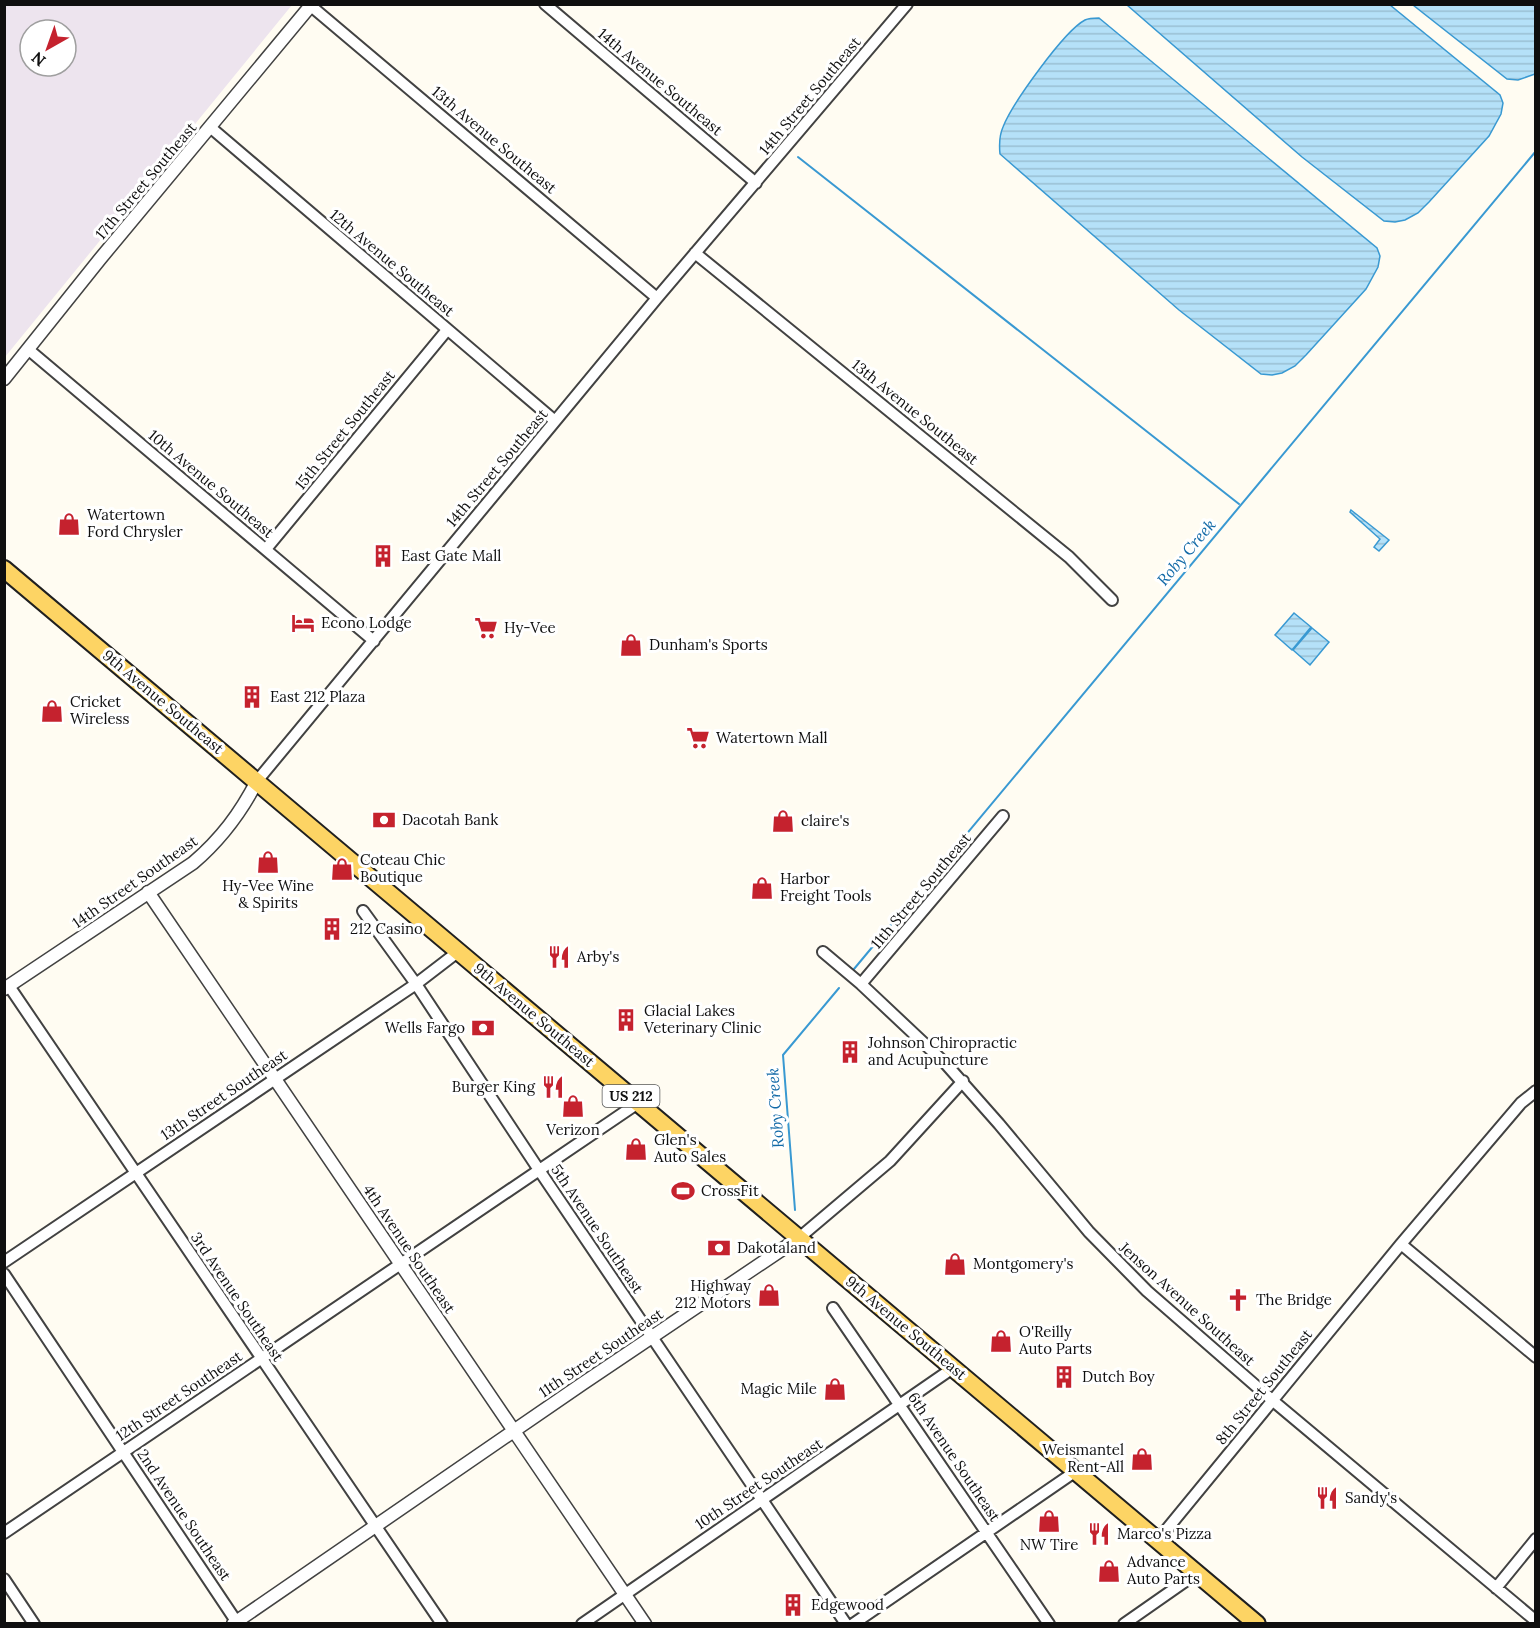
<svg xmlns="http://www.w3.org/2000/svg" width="1540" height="1628" viewBox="0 0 1540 1628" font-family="Lora,serif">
<defs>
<pattern id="water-rules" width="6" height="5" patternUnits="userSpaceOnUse" patternTransform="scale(1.5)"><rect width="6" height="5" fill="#b5e1f8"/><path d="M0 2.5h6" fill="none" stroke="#9ac0d3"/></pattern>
</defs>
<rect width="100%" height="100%" fill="#fffcf2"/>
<path fill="#ede4ee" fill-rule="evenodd" d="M 5,4 L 292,5 L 5,357 L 4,5 ZM 30,30 L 66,30 L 66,66 L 30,66 Z"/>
<path fill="url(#water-rules)" stroke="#3999d2" stroke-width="1.5" d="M 1127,5 L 1390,5 L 1500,95 L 1503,103 L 1501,114 L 1489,136 L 1429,202 L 1418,213 L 1405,220 L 1395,222 L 1384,221 L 1302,157 Z
M 1413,5 L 1535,5 L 1535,74 L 1518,80 L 1507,79 Z
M 1099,18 L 1377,248 L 1380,256 L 1378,267 L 1366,289 L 1306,355 L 1295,366 L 1282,373 L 1272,375 L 1261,374 L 1179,310 L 1000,154 C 999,144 999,136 1003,127 C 1012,104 1064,31 1085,20 C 1089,18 1095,18 1099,18 Z
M 1351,510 L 1389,540 L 1379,551 L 1374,547 L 1380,539 L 1350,512 Z
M 1294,613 L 1311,627 L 1292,650 L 1275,635 Z
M 1312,628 L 1329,642 L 1310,665 L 1293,650 Z"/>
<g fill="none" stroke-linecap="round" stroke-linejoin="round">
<path stroke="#3999d2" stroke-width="2" d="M 798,157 L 1239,504
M 854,969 L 1536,151
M 795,1210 L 783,1055 L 839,988"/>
<g stroke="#424242" stroke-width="14">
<path id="minor" d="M 545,4 L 756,183
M 311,6 L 657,298
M 210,127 L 555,421
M 695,253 L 1069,557 L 1112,600
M 29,350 L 374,641
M 266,549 L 447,330
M 257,781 L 657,298 L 907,4
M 363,911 L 416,984 L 539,1170 L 846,1624
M 823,952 L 861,984 L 946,1064 L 999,1124 L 1089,1232 L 1147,1291 L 1272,1400 L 1536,1621
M 861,984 L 1003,816
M 9,986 L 442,1624
M 799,1238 L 890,1161 L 963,1081
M 1401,1244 L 1536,1357
M 4,1262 L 416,984 L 459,951
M 4,1274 L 238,1624
M 833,1308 L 1049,1624
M 4,1533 L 638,1103
M 1158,1540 L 1401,1244 L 1521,1103 L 1536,1091
M 4,1579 L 34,1624
M 1496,1588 L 1536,1539
M 582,1624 L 953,1368
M 853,1624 L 1076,1471
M 1124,1624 L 1197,1573"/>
</g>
<g stroke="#424242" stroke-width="15">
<path id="tertiary" d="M 4,379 L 100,259 L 312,4
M 148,892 L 645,1624
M 4,989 L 193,863 C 221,839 240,814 257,781
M 233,1624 L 582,1384 L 799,1238"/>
</g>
<g stroke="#202020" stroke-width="20">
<path id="primary" d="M 4,569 L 1257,1624"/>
</g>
<use href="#minor" stroke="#fff" stroke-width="10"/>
<use href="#tertiary" stroke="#fff" stroke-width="12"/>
<use href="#primary" stroke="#fdd464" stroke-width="16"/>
</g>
<defs>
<g id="shop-bare" transform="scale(1.8)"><path d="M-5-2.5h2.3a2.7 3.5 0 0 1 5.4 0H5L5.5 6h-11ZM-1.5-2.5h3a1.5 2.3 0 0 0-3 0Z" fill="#c5222e" stroke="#fff" stroke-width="2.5" paint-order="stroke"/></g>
<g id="building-bare" transform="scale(1.8)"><path d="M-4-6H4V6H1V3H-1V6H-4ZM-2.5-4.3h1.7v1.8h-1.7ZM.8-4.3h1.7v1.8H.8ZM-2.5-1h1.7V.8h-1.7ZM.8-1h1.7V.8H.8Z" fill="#c5222e" stroke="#fff" stroke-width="2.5" paint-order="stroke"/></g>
<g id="hotel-bare" transform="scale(1.8)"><path d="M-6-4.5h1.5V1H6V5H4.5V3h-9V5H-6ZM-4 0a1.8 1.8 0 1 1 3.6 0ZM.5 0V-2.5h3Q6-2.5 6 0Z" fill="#c5222e" stroke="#fff" stroke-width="2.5" paint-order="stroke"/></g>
<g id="supermarket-bare" transform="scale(1.8)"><path d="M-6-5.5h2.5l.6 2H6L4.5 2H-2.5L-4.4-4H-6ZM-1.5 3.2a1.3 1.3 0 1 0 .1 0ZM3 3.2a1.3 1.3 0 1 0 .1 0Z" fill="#c5222e" stroke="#fff" stroke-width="2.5" paint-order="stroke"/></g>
<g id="bank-bare" transform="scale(1.8)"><path d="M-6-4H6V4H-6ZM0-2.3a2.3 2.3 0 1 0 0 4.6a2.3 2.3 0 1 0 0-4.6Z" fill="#c5222e" stroke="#fff" stroke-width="2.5" paint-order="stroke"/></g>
<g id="restaurant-bare" transform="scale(1.8)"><path d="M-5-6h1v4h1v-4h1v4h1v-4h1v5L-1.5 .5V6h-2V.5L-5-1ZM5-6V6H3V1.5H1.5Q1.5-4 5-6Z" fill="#c5222e" stroke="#fff" stroke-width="2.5" paint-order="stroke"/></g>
<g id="stadium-bare" transform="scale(1.8)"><path d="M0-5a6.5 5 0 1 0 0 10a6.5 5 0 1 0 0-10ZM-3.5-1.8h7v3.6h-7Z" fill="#c5222e" stroke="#fff" stroke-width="2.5" paint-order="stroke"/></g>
<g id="church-bare" transform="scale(1.8)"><path d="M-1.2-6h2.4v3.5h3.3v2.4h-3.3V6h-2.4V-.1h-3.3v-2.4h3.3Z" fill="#c5222e" stroke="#fff" stroke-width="2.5" paint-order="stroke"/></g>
</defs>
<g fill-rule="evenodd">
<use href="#shop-bare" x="69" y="524"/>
<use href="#building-bare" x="383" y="556"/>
<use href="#hotel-bare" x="303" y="623"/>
<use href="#supermarket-bare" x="486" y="628"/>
<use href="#shop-bare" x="631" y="645"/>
<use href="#building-bare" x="252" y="697"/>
<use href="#shop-bare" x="52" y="711"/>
<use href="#supermarket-bare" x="698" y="738"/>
<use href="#bank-bare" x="384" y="820"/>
<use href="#shop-bare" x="783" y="821"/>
<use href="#shop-bare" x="268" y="862"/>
<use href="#shop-bare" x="342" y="869"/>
<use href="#shop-bare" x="762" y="888"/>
<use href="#building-bare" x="332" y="929"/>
<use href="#restaurant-bare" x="559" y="957"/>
<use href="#building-bare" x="626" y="1020"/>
<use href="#bank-bare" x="483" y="1028"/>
<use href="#building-bare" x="850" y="1052"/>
<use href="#restaurant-bare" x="553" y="1087"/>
<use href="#shop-bare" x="573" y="1106"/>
<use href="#shop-bare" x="636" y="1149"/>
<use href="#stadium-bare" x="683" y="1191"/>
<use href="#bank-bare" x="719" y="1248"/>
<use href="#shop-bare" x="955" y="1264"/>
<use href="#shop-bare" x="769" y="1295"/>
<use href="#church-bare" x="1238" y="1300"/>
<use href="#shop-bare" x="1001" y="1341"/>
<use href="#building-bare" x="1064" y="1377"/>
<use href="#shop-bare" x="835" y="1389"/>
<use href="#shop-bare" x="1142" y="1459"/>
<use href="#restaurant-bare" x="1327" y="1498"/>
<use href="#shop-bare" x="1049" y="1521"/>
<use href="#restaurant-bare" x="1099" y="1534"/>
<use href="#shop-bare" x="1109" y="1571"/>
<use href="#building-bare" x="793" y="1605"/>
</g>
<g text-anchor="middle" stroke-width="6" stroke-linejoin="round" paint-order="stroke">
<rect fill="#fff" stroke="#575757" stroke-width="1.5" x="602.5" y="1085" width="57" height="22" rx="4.5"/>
<g font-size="14" font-weight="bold" fill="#0f0f0f">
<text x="631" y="1101">US 212</text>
</g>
<g font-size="15" fill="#0f0f0f" stroke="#fff">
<text transform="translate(660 82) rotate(40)" y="5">14th Avenue Southeast</text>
<text transform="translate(810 96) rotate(-50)" y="5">14th Street Southeast</text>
<text transform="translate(494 140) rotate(40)" y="5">13th Avenue Southeast</text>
<text transform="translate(146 181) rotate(-50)" y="5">17th Street Southeast</text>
<text transform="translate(392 263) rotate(40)" y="5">12th Avenue Southeast</text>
<text transform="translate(915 412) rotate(39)" y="5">13th Avenue Southeast</text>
<text transform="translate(345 430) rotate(-51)" y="5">15th Street Southeast</text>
<text transform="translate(497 468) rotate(-50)" y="5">14th Street Southeast</text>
<text transform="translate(211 484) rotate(40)" y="5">10th Avenue Southeast</text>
<text transform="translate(163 702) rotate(40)" y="5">9th Avenue Southeast</text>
<text transform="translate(135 882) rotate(-35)" y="5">14th Street Southeast</text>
<text transform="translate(921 891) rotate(-50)" y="5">11th Street Southeast</text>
<text transform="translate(534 1015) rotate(40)" y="5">9th Avenue Southeast</text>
<text transform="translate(224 1095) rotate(-34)" y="5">13th Street Southeast</text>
<text transform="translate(597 1229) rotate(56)" y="5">5th Avenue Southeast</text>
<text transform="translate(409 1249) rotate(56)" y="5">4th Avenue Southeast</text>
<text transform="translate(237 1297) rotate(56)" y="5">3rd Avenue Southeast</text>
<text transform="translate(1187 1304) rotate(42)" y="5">Jenson Avenue Southeast</text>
<text transform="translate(906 1328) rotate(40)" y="5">9th Avenue Southeast</text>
<text transform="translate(601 1353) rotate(-34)" y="5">11th Street Southeast</text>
<text transform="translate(1264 1387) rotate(-51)" y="5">8th Street Southeast</text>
<text transform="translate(179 1396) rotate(-34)" y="5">12th Street Southeast</text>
<text transform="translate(954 1457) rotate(56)" y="5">6th Avenue Southeast</text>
<text transform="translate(759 1484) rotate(-34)" y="5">10th Street Southeast</text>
<text transform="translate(184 1515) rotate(56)" y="5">2nd Avenue Southeast</text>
</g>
<g font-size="15" fill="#0f0f0f" stroke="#fff" text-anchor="start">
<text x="87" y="520">Watertown<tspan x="87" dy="17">Ford Chrysler</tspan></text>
<text x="401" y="561">East Gate Mall</text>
<text x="321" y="628">Econo Lodge</text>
<text x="504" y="633">Hy-Vee</text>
<text x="649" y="650">Dunham's Sports</text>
<text x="270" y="702">East 212 Plaza</text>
<text x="70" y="707">Cricket<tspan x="70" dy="17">Wireless</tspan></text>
<text x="716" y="743">Watertown Mall</text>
<text x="402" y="825">Dacotah Bank</text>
<text x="801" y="826">claire's</text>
<text x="360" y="865">Coteau Chic<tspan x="360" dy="17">Boutique</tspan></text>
<text x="780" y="884">Harbor<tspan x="780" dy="17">Freight Tools</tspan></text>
<text x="268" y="891" text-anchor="middle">Hy-Vee Wine<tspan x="268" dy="17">&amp; Spirits</tspan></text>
<text x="350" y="934">212 Casino</text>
<text x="577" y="962">Arby's</text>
<text x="644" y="1016">Glacial Lakes<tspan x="644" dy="17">Veterinary Clinic</tspan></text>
<text x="465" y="1033" text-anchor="end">Wells Fargo</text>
<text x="868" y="1048">Johnson Chiropractic<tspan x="868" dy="17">and Acupuncture</tspan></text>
<text x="535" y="1092" text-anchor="end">Burger King</text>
<text x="573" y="1135" text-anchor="middle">Verizon</text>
<text x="654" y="1145">Glen's<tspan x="654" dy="17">Auto Sales</tspan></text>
<text x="701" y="1196">CrossFit</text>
<text x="737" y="1253">Dakotaland</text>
<text x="973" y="1269">Montgomery's</text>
<text x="751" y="1291" text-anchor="end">Highway<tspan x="751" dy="17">212 Motors</tspan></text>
<text x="1256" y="1305">The Bridge</text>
<text x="1019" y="1337">O'Reilly<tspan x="1019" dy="17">Auto Parts</tspan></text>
<text x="1082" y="1382">Dutch Boy</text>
<text x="817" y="1394" text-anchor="end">Magic Mile</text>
<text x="1124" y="1455" text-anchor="end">Weismantel<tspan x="1124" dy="17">Rent-All</tspan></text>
<text x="1345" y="1503">Sandy's</text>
<text x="1117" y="1539">Marco's Pizza</text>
<text x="1049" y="1550" text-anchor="middle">NW Tire</text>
<text x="1127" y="1567">Advance<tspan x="1127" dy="17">Auto Parts</tspan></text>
<text x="811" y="1610">Edgewood</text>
</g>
<g font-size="16" font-style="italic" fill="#136aa7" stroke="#fff">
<text transform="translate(1186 552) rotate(-50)" y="6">Roby Creek</text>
<text transform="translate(775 1108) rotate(-94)" y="6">Roby Creek</text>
</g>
</g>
<rect width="1540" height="1628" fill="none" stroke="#0f0f0f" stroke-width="12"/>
<g transform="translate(48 48) rotate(220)"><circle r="28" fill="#ffffff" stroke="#9f9f9f" stroke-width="1.5"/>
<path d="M0-4.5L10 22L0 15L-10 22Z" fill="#c5222e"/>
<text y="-9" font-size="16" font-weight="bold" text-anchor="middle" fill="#0f0f0f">N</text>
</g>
</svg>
